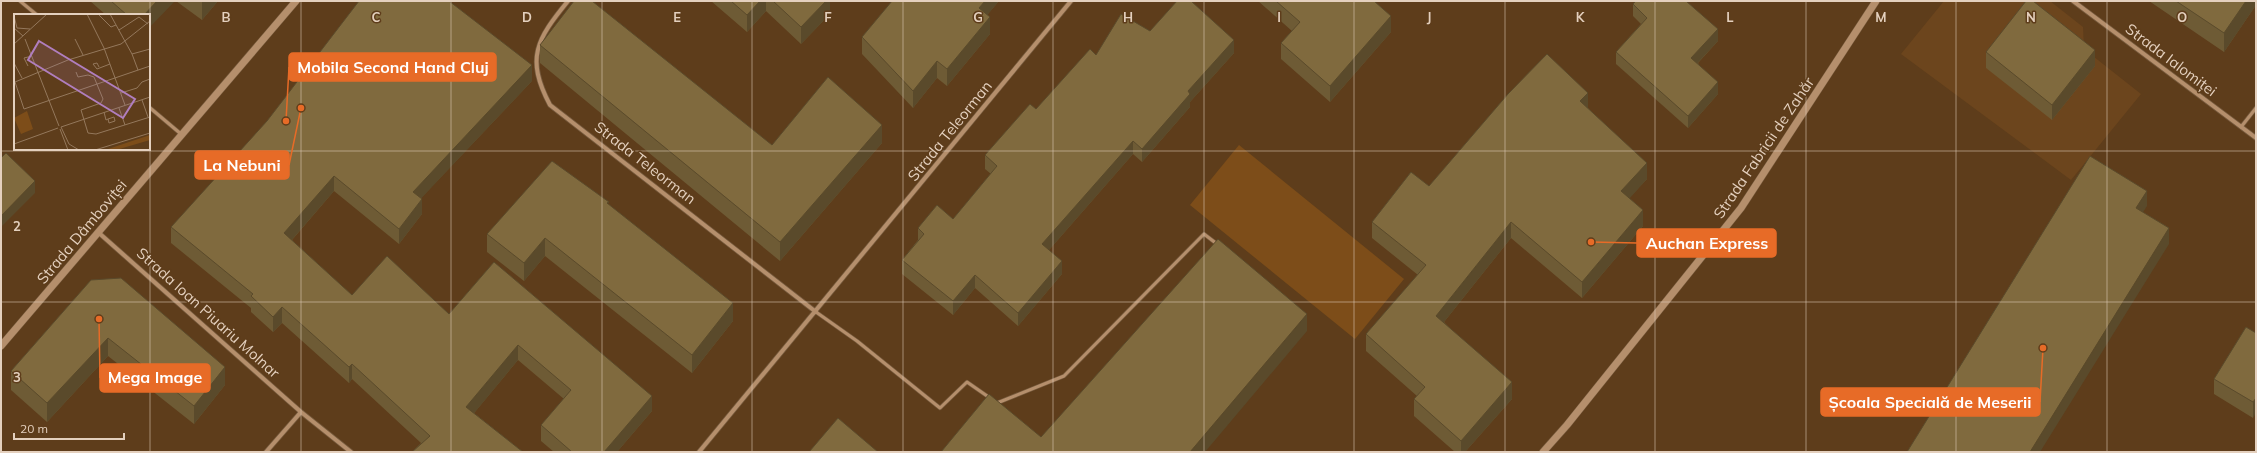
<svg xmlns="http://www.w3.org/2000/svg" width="2257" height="453" viewBox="0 0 2257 453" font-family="Mulish,sans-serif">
<rect width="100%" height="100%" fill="#5e3d1b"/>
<path fill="#6c451d" d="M 1944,1 L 2050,1 L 2083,27 L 2084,49 L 2141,94 L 2071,180 L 1901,54 Z"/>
<path fill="#7d4d19" d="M 1239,145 L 1404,279 L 1355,339 L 1190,205 Z"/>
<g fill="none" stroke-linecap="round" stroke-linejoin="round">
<g stroke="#765a3d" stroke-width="4.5">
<path id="service" d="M 20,1 L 37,15
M 149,107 L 181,134
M 2241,127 L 2256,108
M 816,312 L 857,341 L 940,408 L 967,382 L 990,398
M 997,403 L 1064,376 L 1204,234 L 1217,244"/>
</g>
<g stroke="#765a3d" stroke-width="5.5">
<path id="minor" d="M 568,1 C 537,39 525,58 550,105 L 816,312
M 2073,1 L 2256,138
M 99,233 L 301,412 L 351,452
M 266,452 L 301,412
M 699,452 L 1071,1"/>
</g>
<g stroke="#765a3d" stroke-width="8">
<path id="tertiary" d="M 1,346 L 296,1
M 1543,452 L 1567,425 L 1741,208 L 1876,1"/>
</g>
<use href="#service" stroke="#b58f6c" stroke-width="3"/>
<use href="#minor" stroke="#b58f6c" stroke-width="4"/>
<use href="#tertiary" stroke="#b58f6c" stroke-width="7"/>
</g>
<path fill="#6e5b35" d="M 90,1 L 175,1 L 149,15 L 106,15 Z
M 176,1 L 218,1 L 202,20 Z
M 711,1 L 830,1 L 830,14 L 801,44 L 766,11 L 747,32 Z
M 920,1 L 999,1 L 987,15 L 990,34 L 947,86 L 937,78 L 913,108 L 862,54 L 862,37 Z
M 1258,1 L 1374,1 L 1391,32 L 1330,102 L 1281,59 L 1281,43 L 1292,31 Z
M 2149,1 L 2256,1 L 2256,5 L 2224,52 Z
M 1633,4 L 1718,41 L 1698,63 L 1718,94 L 1688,128 L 1616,64 L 1616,52 L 1641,24 L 1633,16 Z
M 1150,31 L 1234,53 L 1190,102 L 1190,107 L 1142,162 L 1133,154 L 1049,250 L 1062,274 L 1018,326 L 975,288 L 953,315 L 902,274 L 902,260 L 918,240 L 918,228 L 953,219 L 991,174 L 985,169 L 985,155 L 1096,55 Z
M 540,45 L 772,145 L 882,143 L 780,261 L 540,63 Z
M 1986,52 L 2095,66 L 2052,120 L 1986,68 Z
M 532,81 L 421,198 L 422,214 L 399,244 L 334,191 L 292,240 L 352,295 L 449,314 L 494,262 L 652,411 L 617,452 L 554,452 L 541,441 L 541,425 L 564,399 L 518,360 L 474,413 L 523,452 L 412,452 L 421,443 L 352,379 L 349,383 L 282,323 L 273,332 L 251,312 L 251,308 L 171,243 L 171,227 Z
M 1588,108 L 1647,179 L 1629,198 L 1643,226 L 1582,298 L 1511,238 L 1444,322 L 1512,399 L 1465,452 L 1455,452 L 1414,416 L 1414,399 L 1417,396 L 1366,351 L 1366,334 L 1418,275 L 1372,238 L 1372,222 L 1429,186 Z
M 609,205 L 733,321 L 692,373 L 545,256 L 524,281 L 487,252 L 487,234 Z
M 91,280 L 225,385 L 194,424 L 108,356 L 47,422 L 11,390 L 11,371 Z
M 2256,333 L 2253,418 L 2214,394 L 2214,379 Z"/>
<path fill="#5a4a2b" d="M 157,1 L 175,1 L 149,28 L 149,15 L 144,15 Z
M 202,1 L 218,1 L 202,20 Z
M 760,1 L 766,1 L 766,11 L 747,32 L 747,15 Z
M 826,1 L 830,1 L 830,14 L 801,44 L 801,27 Z
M 985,1 L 999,1 L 979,25 L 979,8 Z
M 2246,1 L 2256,1 L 2256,5 L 2224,52 L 2224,33 Z
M 1391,16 L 1391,32 L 1330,102 L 1330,86 Z
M 990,17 L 990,34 L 947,86 L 947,69 Z
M 1718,29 L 1718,41 L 1691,70 L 1691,58 Z
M 1234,40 L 1234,53 L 1190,102 L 1190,107 L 1142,162 L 1142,149 L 1188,91 Z
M 2095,50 L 2095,66 L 2052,120 L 2052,105 Z
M 937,61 L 937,78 L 913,108 L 913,91 Z
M 532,65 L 532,81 L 413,207 L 413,192 Z
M 1718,82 L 1718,94 L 1688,128 L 1688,116 Z
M 1588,93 L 1588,109 L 1580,101 Z
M 882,125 L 882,143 L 780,261 L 780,242 Z
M 1133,141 L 1133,154 L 1042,258 L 1042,244 Z
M 1647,163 L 1647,179 L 1621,208 L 1621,191 Z
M 334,176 L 334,191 L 284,249 L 284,233 Z
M 35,181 L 35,193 L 1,227 L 1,216 Z
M 2147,191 L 2147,206 L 2136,223 L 2136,208 Z
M 422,199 L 422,214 L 399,244 L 399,229 Z
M 1643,210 L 1643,226 L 1582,298 L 1582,282 Z
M 1511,222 L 1511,238 L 1436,332 L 1436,316 Z
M 2169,228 L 2169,244 L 2040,452 L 2030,452 Z
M 545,238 L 545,256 L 524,281 L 524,263 Z
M 1062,261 L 1062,274 L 1018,326 L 1018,313 Z
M 975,275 L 975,288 L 953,315 L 953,301 Z
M 733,303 L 733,321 L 692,373 L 692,355 Z
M 282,307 L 282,323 L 273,332 L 273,317 Z
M 1307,314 L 1307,331 L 1205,452 L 1190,452 Z
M 108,338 L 108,356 L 47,422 L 47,403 Z
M 518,345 L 518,360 L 466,423 L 466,407 Z
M 352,364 L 352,379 L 349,383 L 349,367 Z
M 225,367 L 225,385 L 194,424 L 194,406 Z
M 1512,382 L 1512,399 L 1465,452 L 1461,452 L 1461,441 Z
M 652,396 L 652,411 L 617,452 L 604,452 Z
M 2256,398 L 2256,413 L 2253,418 L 2253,402 Z"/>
<path fill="#806a3e" stroke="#5a4a2b" d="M 111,1 L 157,1 L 144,15 L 127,15 Z
M 359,1 L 449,1 L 532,65 L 413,192 L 422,199 L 399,229 L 334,176 L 284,233 L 352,295 L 387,256 L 449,314 L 494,262 L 652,396 L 604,452 L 572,452 L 541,425 L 571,390 L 518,345 L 466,407 L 523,452 L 412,452 L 430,436 L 352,364 L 349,367 L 282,307 L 273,317 L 251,296 L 253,294 L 171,227 L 267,121 Z
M 574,1 L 592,1 L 772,145 L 828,77 L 882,125 L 780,242 L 540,45 Z
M 731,1 L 760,1 L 747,15 Z
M 773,1 L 826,1 L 801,27 Z
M 892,1 L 985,1 L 979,8 L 990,17 L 947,69 L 937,61 L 913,91 L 862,37 Z
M 1177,1 L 1191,1 L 1234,40 L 1188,91 L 1190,94 L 1142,149 L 1133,141 L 1042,244 L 1062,261 L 1018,313 L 975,275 L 953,301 L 902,260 L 924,234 L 918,228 L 937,205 L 953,219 L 997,166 L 985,155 L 1030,104 L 1036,109 L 1090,49 L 1096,55 L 1121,14 L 1150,31 Z
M 1276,1 L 1374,1 L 1391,16 L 1330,86 L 1281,43 L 1300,22 Z
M 1636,1 L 1686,1 L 1718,29 L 1691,58 L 1718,82 L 1688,116 L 1616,52 L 1647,18 L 1633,4 Z
M 2026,1 L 2033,1 L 2095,50 L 2052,105 L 1986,52 Z
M 2176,1 L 2246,1 L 2224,33 Z
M 1547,54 L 1588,93 L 1580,101 L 1647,163 L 1621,191 L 1643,210 L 1582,282 L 1511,222 L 1436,316 L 1512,382 L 1461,441 L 1414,399 L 1425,387 L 1366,334 L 1426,265 L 1372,222 L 1411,172 L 1429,186 L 1508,94 Z
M 6,153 L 35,181 L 1,216 L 1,158 Z
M 2090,156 L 2147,191 L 2136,208 L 2169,228 L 2030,452 L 1907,452 Z
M 552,161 L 609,202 L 607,203 L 733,303 L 692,355 L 545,238 L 524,263 L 487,234 Z
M 1218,239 L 1307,314 L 1190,452 L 941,452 L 989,394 L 1041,437 Z
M 121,278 L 225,367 L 194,406 L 108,338 L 47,403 L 11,371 L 91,280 Z
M 2246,327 L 2256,333 L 2256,398 L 2253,402 L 2214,379 Z
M 838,418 L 878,452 L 809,452 Z"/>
<path fill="none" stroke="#e4d0be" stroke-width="1" stroke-opacity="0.55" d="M 150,1 L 150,452M 301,1 L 301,452M 451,1 L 451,452M 602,1 L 602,452M 752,1 L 752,452M 903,1 L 903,452M 1053,1 L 1053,452M 1204,1 L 1204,452M 1354,1 L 1354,452M 1505,1 L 1505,452M 1655,1 L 1655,452M 1806,1 L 1806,452M 1956,1 L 1956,452M 2107,1 L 2107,452M 1,151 L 2256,151M 1,302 L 2256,302"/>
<g text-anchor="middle" stroke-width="3" stroke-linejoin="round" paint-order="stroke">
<g font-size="15" fill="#e4d0be" stroke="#5e3d1b">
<text transform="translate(2171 60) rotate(37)" y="5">Strada Ialomiței</text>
<text transform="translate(950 131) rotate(-51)" y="5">Strada Teleorman</text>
<text transform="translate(1764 148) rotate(-56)" y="5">Strada Fabricii de Zahăr</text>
<text transform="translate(645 163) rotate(38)" y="5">Strada Teleorman</text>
<text transform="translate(82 232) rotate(-50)" y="5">Strada Dâmboviței</text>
<text transform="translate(208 313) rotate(42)" y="5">Strada Ioan Piuariu Molnar</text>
</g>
</g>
<g transform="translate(14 14)">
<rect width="136" height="136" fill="#5e3d1b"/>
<path d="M 13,97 L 19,115 L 7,120 L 0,104 ZM 136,121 L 136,126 L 102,136 L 91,136 Z" fill="#7d4d19"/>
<path fill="none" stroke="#94785c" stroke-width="1" d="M 73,0 L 90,34 L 111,91M 84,0 L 97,13 L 102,11M 96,0 L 118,40 L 124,56M 0,2 L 3,14 L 16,15M 0,14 L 9,22M 105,16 L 125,3 L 134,10M 11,25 L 45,112M 61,25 L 69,41M 0,30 L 33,0M 118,40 L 136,35M 0,49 L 8,64M 14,52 L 10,44 L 18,42M 85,53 L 83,49 L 79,50 L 83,55 L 96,50M 62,58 L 64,63 L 74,61 L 80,63 L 89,85 L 87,89 L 67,96 L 74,119 L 82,120 L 136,103M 1,68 L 10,95 L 136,52M 1,68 L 54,46 L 107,30 L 136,7M 107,79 L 123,74 L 128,68 L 136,65M 128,86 L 134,103M 105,94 L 111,111M 90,98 L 92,106 L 94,105 L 100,103 L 101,107 L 95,109 L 94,105M 47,113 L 136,83M 47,113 L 55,130 L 65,136M 46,115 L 54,136M 0,130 L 44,114M 81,136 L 136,119"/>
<path fill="#b07ebe" fill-opacity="0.15" stroke="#b07ebe" stroke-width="2" d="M 25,27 L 121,85 L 109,104 L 14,46 Z"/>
<rect width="136" height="136" fill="none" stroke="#e4d0be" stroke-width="2"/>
</g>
<g font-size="13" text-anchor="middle" font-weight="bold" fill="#e4d0be" stroke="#5e3d1b" stroke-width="3" stroke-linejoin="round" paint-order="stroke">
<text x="226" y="22">B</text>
<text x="376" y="22">C</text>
<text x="527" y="22">D</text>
<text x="677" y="22">E</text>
<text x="828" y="22">F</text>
<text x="978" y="22">G</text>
<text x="1128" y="22">H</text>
<text x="1279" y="22">I</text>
<text x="1429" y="22">J</text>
<text x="1580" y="22">K</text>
<text x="1730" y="22">L</text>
<text x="1881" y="22">M</text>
<text x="2031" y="22">N</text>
<text x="2182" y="22">O</text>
<text x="17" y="231">2</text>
<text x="17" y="382">3</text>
</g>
<path fill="none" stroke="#e76b27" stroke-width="1.5" d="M286 121L289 67M301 108L289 165M1591 242L1637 243M99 319L100 378M2043 348L2040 402"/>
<g fill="#e76b27" stroke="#5e3d1b" stroke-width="1.5">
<circle cx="286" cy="121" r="4"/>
<circle cx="301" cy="108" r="4"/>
<circle cx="1591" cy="242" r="4"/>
<circle cx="99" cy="319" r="4"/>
<circle cx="2043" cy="348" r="4"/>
</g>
<g fill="#e76b27" stroke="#e76b27" stroke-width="1.5">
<rect x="289" y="53" width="207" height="28" rx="4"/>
<rect x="195" y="151" width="94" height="28" rx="4"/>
<rect x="1637" y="229" width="139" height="28" rx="4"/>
<rect x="100" y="364" width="110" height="28" rx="4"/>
<rect x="1821" y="388" width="219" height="28" rx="4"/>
</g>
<g font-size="16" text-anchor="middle" font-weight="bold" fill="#fff">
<text x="393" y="73">Mobila Second Hand Cluj</text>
<text x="242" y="171">La Nebuni</text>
<text x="1707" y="249">Auchan Express</text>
<text x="155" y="383">Mega Image</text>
<text x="1930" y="408">Școala Specială de Meserii</text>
</g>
<rect width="2257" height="453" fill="none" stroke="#e4d0be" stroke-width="4"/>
<path d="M14 433v6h110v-6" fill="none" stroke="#e4d0be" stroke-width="2"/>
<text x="20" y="433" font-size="12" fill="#e4d0be" stroke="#5e3d1b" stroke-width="3" paint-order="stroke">20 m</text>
</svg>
